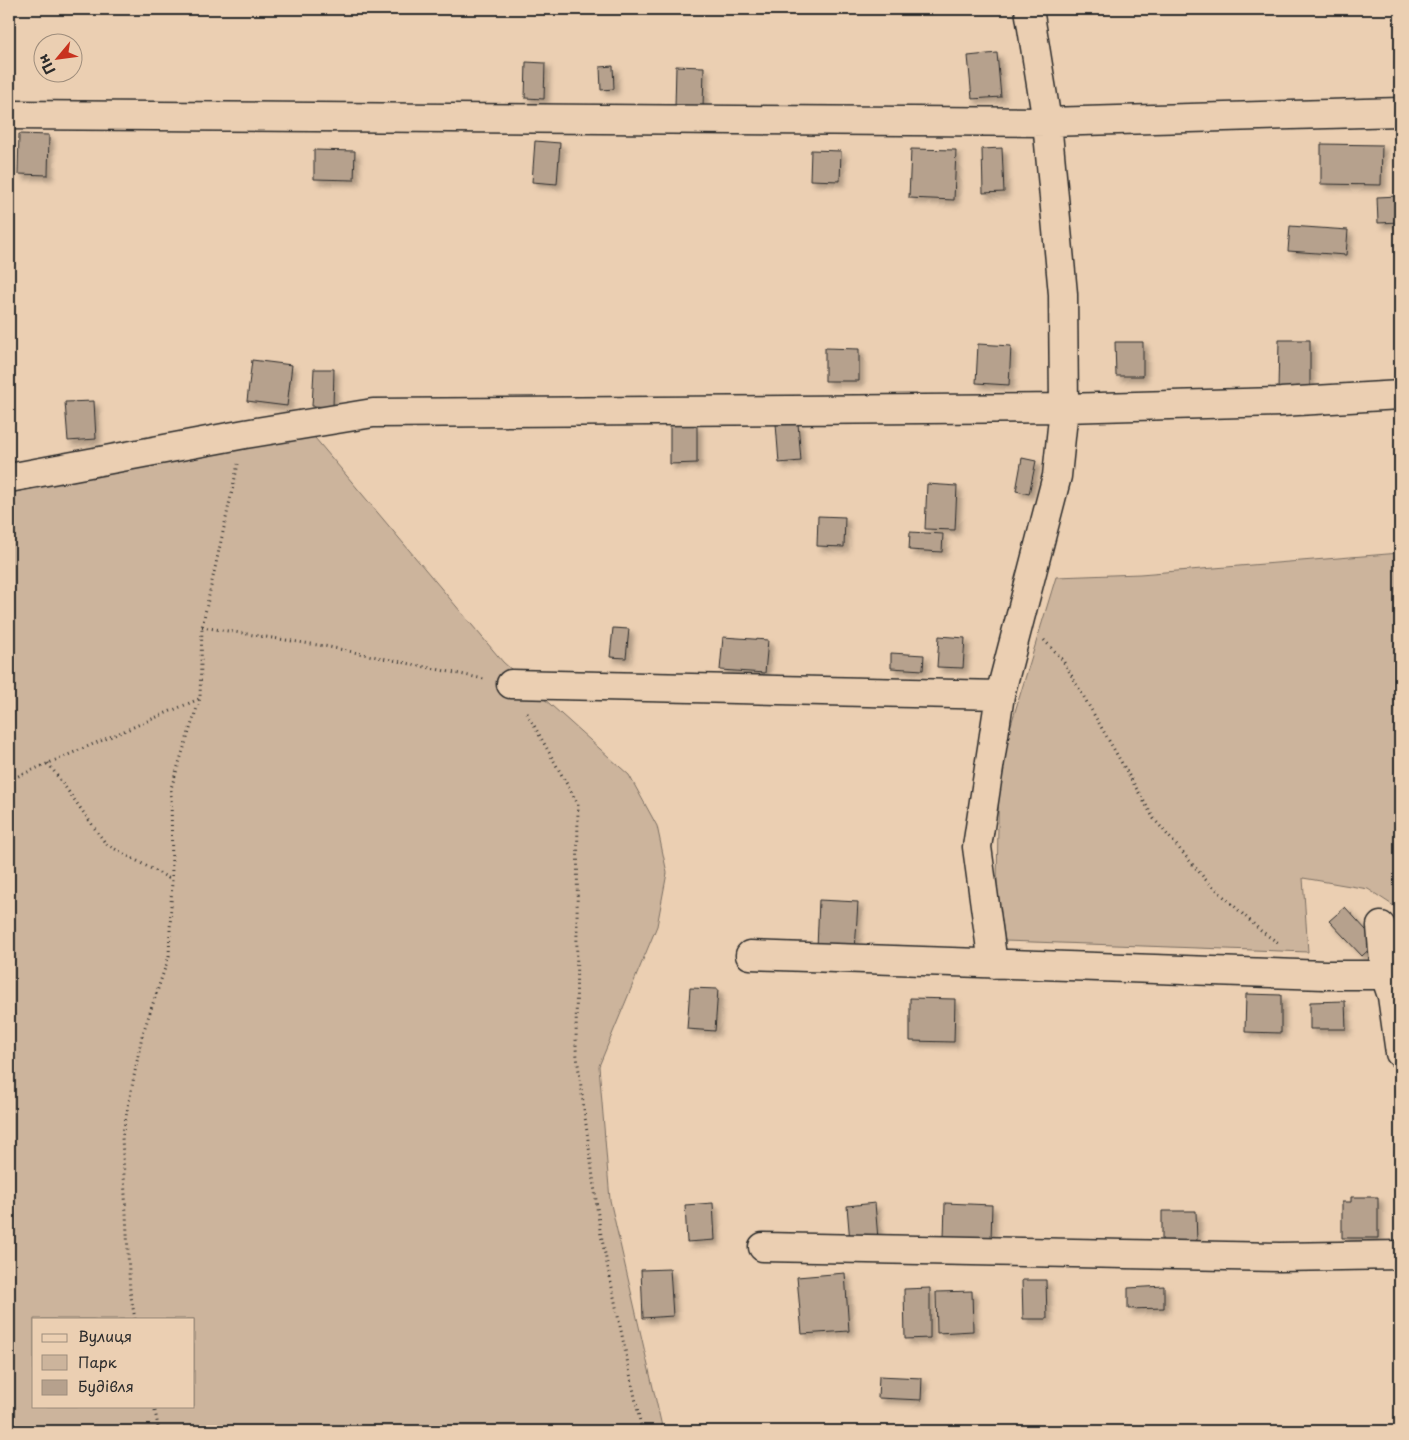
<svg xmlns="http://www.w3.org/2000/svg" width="1409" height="1440" viewBox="0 0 1409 1440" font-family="'Playpen Sans',sans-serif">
<defs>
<filter id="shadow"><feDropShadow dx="4.5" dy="4.5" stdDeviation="2.5" flood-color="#0004"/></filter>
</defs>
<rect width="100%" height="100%" fill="#ebcfb2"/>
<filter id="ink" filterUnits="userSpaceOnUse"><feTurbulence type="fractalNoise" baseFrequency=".02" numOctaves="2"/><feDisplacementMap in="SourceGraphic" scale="10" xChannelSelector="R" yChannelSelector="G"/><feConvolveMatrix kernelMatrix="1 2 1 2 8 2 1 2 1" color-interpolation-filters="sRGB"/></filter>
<g filter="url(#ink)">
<path fill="#ccb49c" stroke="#7c7064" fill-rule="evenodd" d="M 310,432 L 503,662 L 629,775 L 657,826 L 667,873 L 657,926 L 599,1066 L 610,1200 L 663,1431 L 9,1431 L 9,491 L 81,479 ZM 34,1319 L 194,1319 L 194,1406 L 34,1406 Z
M 1400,553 L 1400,910 L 1368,889 L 1303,878 L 1308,952 L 1005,941 L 997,886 L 999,764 L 1056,577 L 1140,574 Z"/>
<path fill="#b6a18d" stroke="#2b2b2b" filter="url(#shadow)" d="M 997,53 L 1001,97 L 972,99 L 968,56 Z
M 526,62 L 545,63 L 544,99 L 525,98 Z
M 613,66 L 614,89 L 601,90 L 600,67 Z
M 676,66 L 704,67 L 703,108 L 675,107 Z
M 19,134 L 49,135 L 48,175 L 18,174 Z
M 535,141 L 560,143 L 557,184 L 532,182 Z
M 1321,144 L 1382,145 L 1381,185 L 1321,184 Z
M 1002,148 L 1004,192 L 983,193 L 982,149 Z
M 911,149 L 956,150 L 954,200 L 909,198 Z
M 314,150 L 355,151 L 354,180 L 314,179 Z
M 811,150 L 841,151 L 840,181 L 810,180 Z
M 1399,196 L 1400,222 L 1378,223 L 1377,197 Z
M 1290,226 L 1348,230 L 1346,255 L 1288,251 Z
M 1279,340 L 1310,340 L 1310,392 L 1278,391 Z
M 1115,342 L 1143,342 L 1143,376 L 1116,376 Z
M 978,344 L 1011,346 L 1009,385 L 976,383 Z
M 825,348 L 859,349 L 859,381 L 825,381 Z
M 252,360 L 292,365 L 287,406 L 247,401 Z
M 314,369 L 334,369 L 333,407 L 312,406 Z
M 94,401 L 96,439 L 68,441 L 65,402 Z
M 798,423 L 801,461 L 779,463 L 776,424 Z
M 670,425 L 697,425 L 697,463 L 670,464 Z
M 1022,458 L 1036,461 L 1029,494 L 1016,491 Z
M 927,484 L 957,486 L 955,530 L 925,529 Z
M 818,516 L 845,517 L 844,547 L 817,546 Z
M 910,532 L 943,534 L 942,552 L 909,550 Z
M 613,628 L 629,629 L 626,658 L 610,657 Z
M 939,636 L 965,638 L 963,668 L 937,667 Z
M 723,637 L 768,640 L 765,673 L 720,670 Z
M 891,653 L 924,655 L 923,670 L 891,668 Z
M 819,900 L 858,902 L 855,951 L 817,948 Z
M 1345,907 L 1377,942 L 1362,956 L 1329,921 Z
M 690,988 L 718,989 L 715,1031 L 687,1029 Z
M 1246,994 L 1281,995 L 1281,1033 L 1245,1032 Z
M 910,998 L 955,999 L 954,1042 L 910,1041 Z
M 1345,1001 L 1346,1029 L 1310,1029 L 1310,1002 Z
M 1351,1197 L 1378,1197 L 1378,1238 L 1342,1238 L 1342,1202 L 1351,1202 Z
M 713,1203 L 715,1240 L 687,1242 L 685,1205 Z
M 875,1203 L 878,1239 L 850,1242 L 847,1206 Z
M 945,1203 L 992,1205 L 991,1239 L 944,1238 Z
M 1162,1211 L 1196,1211 L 1197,1243 L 1162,1243 Z
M 670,1269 L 673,1316 L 643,1318 L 641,1270 Z
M 845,1273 L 849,1331 L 802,1334 L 797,1277 Z
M 1022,1280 L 1046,1280 L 1047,1319 L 1023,1319 Z
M 1164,1286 L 1164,1308 L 1128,1309 L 1128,1288 Z
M 930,1288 L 930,1338 L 905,1339 L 904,1289 Z
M 972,1291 L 973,1331 L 937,1333 L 936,1292 Z
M 879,1376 L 922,1378 L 921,1400 L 878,1398 Z"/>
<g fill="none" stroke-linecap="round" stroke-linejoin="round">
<g stroke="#2b2b2b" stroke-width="31">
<path id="minor" d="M 9,115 L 1047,122 L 1400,112
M 9,478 L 245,434 L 373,413 L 1064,408 L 1281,402 L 1400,395
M 511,684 L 1000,695
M 1381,926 L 1385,975 L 1392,996 L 1400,1053
M 750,955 L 1325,975 L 1385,975
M 993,964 L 977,847 L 1000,695 L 1057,476 L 1064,408 L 1063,294 L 1047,122 L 1029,9
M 763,1247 L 1280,1257 L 1400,1255"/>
</g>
<path stroke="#2b2b2b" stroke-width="3" stroke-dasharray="1 4" stroke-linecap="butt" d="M 202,627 L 324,646 L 484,679
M 1044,640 L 1062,659 L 1154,819 L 1206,880 L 1261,931 L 1280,944
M 527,713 L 578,804 L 576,1049 L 600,1230 L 642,1431
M 48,763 L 106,844 L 172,880
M 9,780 L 199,699
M 135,1319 L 130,1291 L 122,1137 L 142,1036 L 169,956 L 172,880 L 171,788 L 200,698 L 202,627 L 238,464
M 154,1406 L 159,1431"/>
<use href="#minor" stroke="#ebcfb2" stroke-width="28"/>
</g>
</g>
<rect width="1409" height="1440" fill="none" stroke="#ebcfb2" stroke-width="30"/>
<rect x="15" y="15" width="1379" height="1410" fill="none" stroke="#2b2b2b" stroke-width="2" filter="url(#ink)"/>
<rect x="32" y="1318" width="162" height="90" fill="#ebcfb2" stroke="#9e8d7c"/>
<rect x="42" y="1334" width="25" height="8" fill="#ebcfb2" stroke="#9e8d7c"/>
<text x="78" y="1342" font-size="15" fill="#2b2b2b">Вулиця</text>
<rect x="42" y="1355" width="25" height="15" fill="#ccb49c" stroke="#9e8d7c"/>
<text x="78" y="1368" font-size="15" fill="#2b2b2b">Парк</text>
<rect x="42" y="1380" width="25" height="15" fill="#b6a18d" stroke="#9e8d7c"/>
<text x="78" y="1392" font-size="15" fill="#2b2b2b">Будівля</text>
<g transform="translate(58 58) rotate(241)"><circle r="24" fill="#ebcfb2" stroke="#9e8d7c"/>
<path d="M0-4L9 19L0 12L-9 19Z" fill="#c8321e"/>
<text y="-8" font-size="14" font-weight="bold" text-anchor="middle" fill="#2b2b2b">Пн</text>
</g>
</svg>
